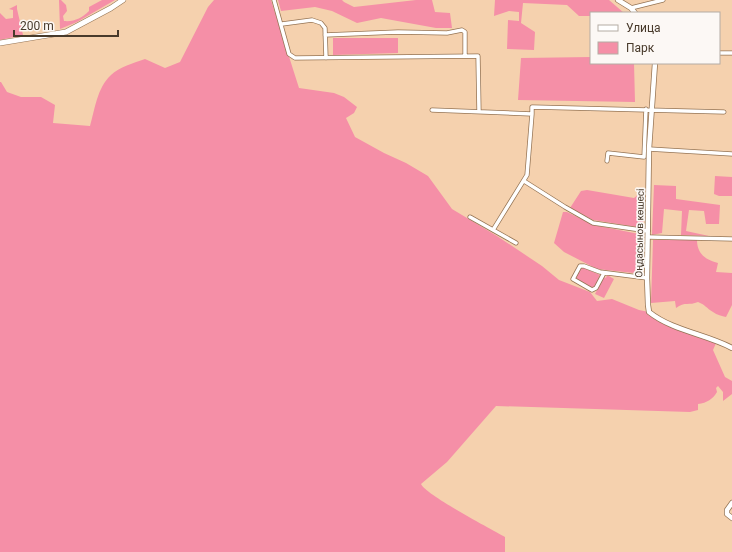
<svg xmlns="http://www.w3.org/2000/svg" width="732" height="552" viewBox="0 0 732 552" font-family="Roboto,sans-serif">
<rect width="100%" height="100%" fill="#f5d1ae"/>
<path fill="#f58fa7" d="M 59,0 L 61,0 L 66,5 L 67,11 L 63,16 L 64,21 C 74,22 82,18 89,11 L 89,7 L 102,0 L 115,0 L 77,22 L 60,29 Z
M 214,0 L 271,0 L 299,88 L 334,93 L 344,97 L 357,107 L 354,113 L 346,118 L 355,137 L 384,153 L 406,163 L 428,176 L 452,209 L 497,236 L 542,266 L 559,280 L 590,292 L 597,301 L 612,299 L 639,310 L 649,312 L 666,323 L 717,341 L 713,350 L 725,377 L 732,381 L 732,394 L 723,401 L 723,392 L 718,386 L 716,388 L 717,392 C 713,399 707,403 698,404 L 698,410 L 690,412 L 496,406 L 447,462 L 421,484 C 426,495 491,529 505,537 L 505,552 L 0,552 L 0,82 L 1,82 L 7,92 L 21,97 L 41,97 L 55,105 L 53,123 L 90,126 C 95,109 97,88 111,75 C 119,67 134,63 145,59 L 165,68 L 180,62 L 208,7 Z
M 278,0 L 342,0 L 344,2 L 354,7 L 416,0 L 432,0 L 435,12 L 450,13 L 452,28 L 436,28 L 381,18 L 357,23 L 332,11 L 315,7 L 281,11 Z
M 495,0 L 609,0 L 624,13 L 591,13 L 591,16 L 579,16 L 567,5 L 523,3 L 521,23 L 535,32 L 534,50 L 507,49 L 508,20 L 519,21 L 519,12 L 509,11 L 494,16 Z
M 17,5 L 17,9 L 23,35 L 0,40 L 0,13 L 6,19 L 13,18 L 13,10 L 9,9 Z
M 333,38 L 398,38 L 398,53 L 333,55 Z
M 591,57 L 591,63 L 634,63 L 635,102 L 518,100 L 521,58 Z
M 715,176 L 732,177 L 732,196 L 719,196 L 714,194 Z
M 654,185 L 676,186 L 676,199 L 720,205 L 719,224 L 706,224 L 704,211 L 689,210 L 686,231 L 709,236 L 681,235 L 682,211 L 664,209 L 662,233 L 652,235 Z
M 587,190 L 634,198 L 638,195 L 644,196 L 643,228 L 593,220 L 570,208 L 581,191 Z
M 563,212 L 567,212 L 594,225 L 639,234 L 638,240 L 642,241 L 643,274 L 597,269 L 564,252 L 554,243 Z
M 653,240 L 697,240 C 697,254 706,260 718,263 L 716,272 L 732,273 L 732,305 L 726,317 C 722,316 717,315 713,312 C 706,308 706,305 698,302 C 689,306 685,301 676,308 L 675,301 L 651,303 Z
M 582,267 L 600,275 L 595,287 L 591,288 L 575,278 Z
M 607,275 L 614,279 L 604,298 L 595,294 L 604,277 L 606,278 Z"/>
<g fill="none" stroke-linecap="round" stroke-linejoin="round">
<g stroke="#957454" stroke-width="5">
<path id="minor" d="M 274,0 L 289,54 L 295,58 L 478,56 L 479,112
M 631,8 L 663,0
M 282,24 L 312,20 L 321,23 L 325,28 L 326,58
M 325,35 L 398,32 L 447,33 L 462,30 L 465,32 L 465,55
M 719,53 L 732,53
M 432,110 L 532,114 L 532,107 L 724,112
M 649,149 L 732,154
M 607,161 L 608,153 L 644,157 L 646,109
M 524,181 L 565,207 L 593,223 L 648,231
M 470,217 L 516,243
M 493,230 L 527,175 L 532,114
M 648,237 L 732,239
M 604,273 L 596,288 L 592,290 L 573,279 L 580,266 L 584,266 L 600,272 L 647,278"/>
</g>
<g stroke="#957454" stroke-width="6">
<path id="tertiary" d="M 618,0 L 631,8 L 635,13
M 655,63 L 649,149 L 647,278 L 648,305 L 649,312 C 673,331 706,334 732,348
M 732,503 L 727,510 L 727,514 L 732,518"/>
</g>
<g stroke="#957454" stroke-width="6">
<path id="secondary" d="M 0,43 L 66,32 L 111,8 L 123,0"/>
</g>
<use href="#minor" stroke="#fff" stroke-width="3.5"/>
<use href="#tertiary" stroke="#fff" stroke-width="4.5"/>
<use href="#secondary" stroke="#fff" stroke-width="5"/>
</g>
<g text-anchor="middle" stroke-width="3.5" stroke-linejoin="round" paint-order="stroke">
<g font-size="10" fill="#483a2b" stroke="#fcf8f5">
<text transform="translate(639 233) rotate(-89)" y="4">Оңдасынов көшесі</text>
</g>
</g>
<rect x="590" y="12" width="130" height="52" fill="#fcf8f5" stroke="#b4aca4"/>
<rect x="598" y="25" width="20" height="6" fill="#ffffff" stroke="#b4aca4"/>
<text x="626" y="32" font-size="12" fill="#483a2b">Улица</text>
<rect x="598" y="42" width="20" height="12" fill="#f58fa7" stroke="#b4aca4"/>
<text x="626" y="52" font-size="12" fill="#483a2b">Парк</text>
<path d="M14 30v6h104v-6" fill="none" stroke="#483a2b" stroke-width="2"/>
<text x="20" y="30" font-size="12" fill="#483a2b" stroke="#fcf8f5" stroke-width="3" paint-order="stroke">200 m</text>
</svg>
